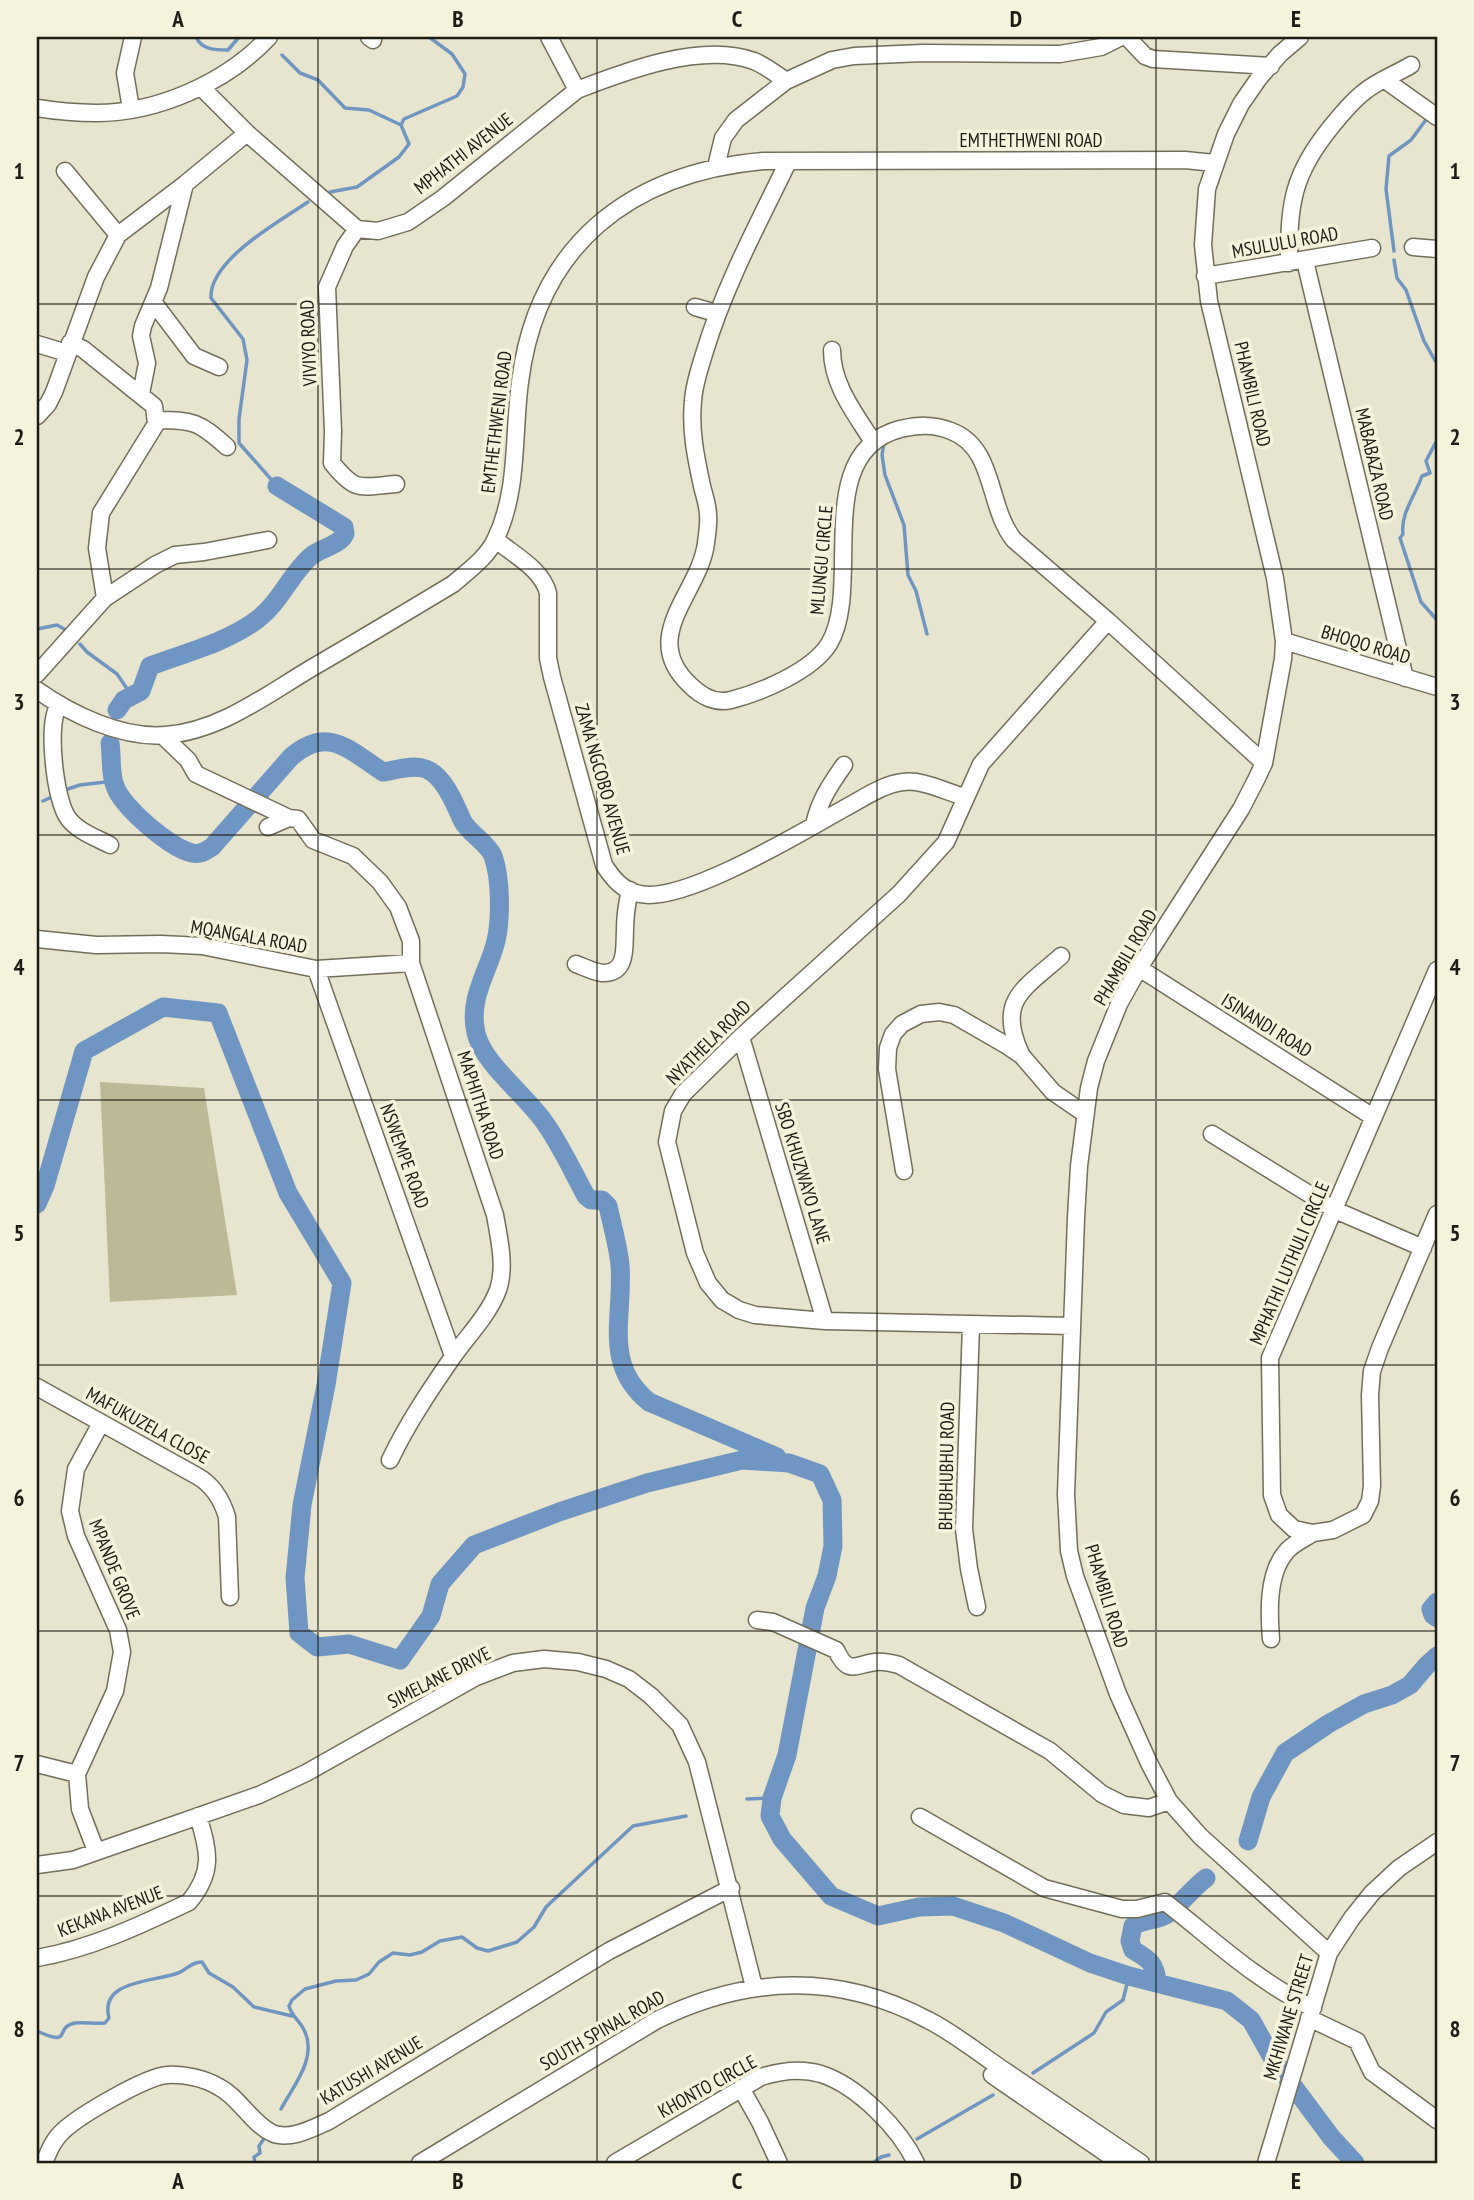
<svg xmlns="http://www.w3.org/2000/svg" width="1474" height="2200" viewBox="0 0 1474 2200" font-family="'PT Sans Narrow',sans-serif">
<rect width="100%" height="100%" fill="#e8e5ce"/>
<path fill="#bdb994" d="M 100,1082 L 204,1088 L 237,1295 L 110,1302 Z"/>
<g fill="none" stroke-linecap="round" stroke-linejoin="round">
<path stroke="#6f96c2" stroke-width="3.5" d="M 196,37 C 202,50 215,50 228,50 L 239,37
M 282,55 L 300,73 L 318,80 L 345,108 L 369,110 L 401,125
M 330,192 L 357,187 L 399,157 L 409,144 L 401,125 L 404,119 L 457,96 L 463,87 L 465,74 L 452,54 L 429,37
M 1394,251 L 1386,189 L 1389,156 L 1411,140 L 1428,117
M 1394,260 L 1397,278 L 1406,290 L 1424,341 L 1437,364
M 1437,424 L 1437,434
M 1437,440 L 1426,461 L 1430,473 L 1422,476 C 1416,494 1400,514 1403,534 L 1400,538 L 1421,602 L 1437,620
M 884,443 L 882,455 L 885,475 L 904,525 L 908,575 L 916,591 L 927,634
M 277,486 L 239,443 L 239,419 L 247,360 L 243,339 L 211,298 C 209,260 280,221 308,202
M 37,629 L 57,625 L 64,629
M 80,644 L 87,652 L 117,674 L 132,696
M 68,789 L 80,785 L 114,781
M 43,801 L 54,796
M 747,1799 L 772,1798
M 37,2031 C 74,2048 53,2027 75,2023 C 85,2022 95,2024 105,2023 L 109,2018 C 99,1980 154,1982 178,1973 C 187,1970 190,1962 202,1962 L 209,1973 L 233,1987 L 254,2007 L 292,2016
M 1033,2073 L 1094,2033 L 1106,2012 L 1123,2000 L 1129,1976
M 281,2109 C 294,2085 318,2057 304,2030 C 300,2021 292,2017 289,2006 L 292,2000 L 305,1989 L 336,1981 L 356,1980 L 369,1974 L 379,1962 L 393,1953 L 410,1955 L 422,1952 L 440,1941 L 462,1937 L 477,1948 L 488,1951 L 517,1942 L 534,1927 L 546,1907 L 633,1826 L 686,1816
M 917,2139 L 993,2095
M 255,2163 L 254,2157 L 260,2153 L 259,2146 L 265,2137
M 873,2163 L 881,2157 L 889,2155"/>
<path stroke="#6f96c2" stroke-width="19" d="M 117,710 L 124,700 L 141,691 L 150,666 C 185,653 228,642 258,619 C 280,602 290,575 310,557 C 321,547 338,547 345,534 L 344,527 L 277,486
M 110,743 C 112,756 110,774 115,786 C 122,807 170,848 192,853 C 200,855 205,851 212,847 L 291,757 C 328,725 349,750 383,772 C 396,770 413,764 426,769 C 444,776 455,804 462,820 C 469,834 487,842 493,856 C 501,878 501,919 496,941 C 488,973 468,998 476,1033 C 484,1066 529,1097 547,1126 C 562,1148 573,1172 586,1196 L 591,1200 L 602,1200 L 608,1206 C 612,1225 618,1245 620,1265 C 624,1316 602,1364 649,1402 L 777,1457
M 37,1204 L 45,1186 L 84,1051 L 163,1007 L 218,1013 L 288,1193 L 342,1283 L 326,1385 L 302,1505 L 295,1578 L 299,1633 L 317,1647 L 349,1644 L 400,1660 L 431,1616 L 440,1584 L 474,1545 L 559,1512 L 647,1483 L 742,1460 L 789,1463 L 820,1474 L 832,1500 L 833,1546 L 827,1576 L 815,1608 L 787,1755 L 772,1798 L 770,1816 L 782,1839 L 831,1896 L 878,1916 L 919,1907 L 953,1906 L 1004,1923 L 1090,1963 L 1129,1976 L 1227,2001 L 1251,2020 L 1273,2059 L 1331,2137 L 1355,2163
M 1437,1602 L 1431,1609 L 1433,1615 L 1437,1618
M 1248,1841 L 1261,1797 L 1285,1753 L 1328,1724 L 1364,1704 L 1392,1695 L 1410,1685 L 1427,1665 L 1437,1656
M 1157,1983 C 1156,1964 1149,1959 1133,1950 L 1130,1941 L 1133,1926 C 1144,1919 1158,1921 1169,1913 C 1182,1902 1193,1888 1206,1878"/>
<g stroke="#716f5a" stroke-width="19">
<path id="minor" d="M 369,37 L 373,40
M 549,37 L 577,90
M 1127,37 L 1145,56 L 1153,59 L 1271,66
M 1300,37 L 1280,54 L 1259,78 L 1241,104 L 1226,134 L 1207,189 L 1203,245 L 1209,301 L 1275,578 L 1284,641 L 1283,659 L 1264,763 L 1256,780 L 1241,809 L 1139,968 L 1119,1004 L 1096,1061 L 1089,1088 L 1079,1166 L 1076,1218 L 1066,1494 L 1069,1551 L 1075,1576 L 1118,1694 L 1149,1763 L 1169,1801 L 1200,1836 L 1329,1953
M 1385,80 L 1437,117
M 201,87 L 247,133 L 357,229 L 378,231 L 408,222 L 443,198 L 577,90 C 626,71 701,42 754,61 C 766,66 776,74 786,81
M 37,108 C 56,111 76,113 96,113 C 158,113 227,82 269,37
M 131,109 L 125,73 L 133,37
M 788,162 C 758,224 725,285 705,351 C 700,367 694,384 693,401 C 690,431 696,458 702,486 C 704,495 708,505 708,515 C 709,524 707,534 706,543 C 700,593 638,636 690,685 C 701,696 716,704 731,700 C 762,692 812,671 829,644 C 864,586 810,453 900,429 C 919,425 933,424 951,431 C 996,448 987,507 1014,540 L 1108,621 L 1264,763
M 716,167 L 723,138 L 736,120 L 786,81 L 832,60 L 854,56 L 922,53 L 1060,54 L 1101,47 L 1121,37
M 65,171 L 118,235
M 357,229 L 345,246 L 327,287 L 333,431 L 332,463 C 356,493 360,487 396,484
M 1413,247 L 1437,249
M 1305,261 L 1405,678
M 1289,263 C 1289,204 1292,175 1331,127 C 1341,115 1351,102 1364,92 C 1377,81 1396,74 1411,65
M 1205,276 L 1372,248
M 154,303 L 194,356 L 219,367
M 695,307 L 716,313
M 70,343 L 83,349 L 154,406 L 156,424 L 101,513 L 97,548 L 105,598
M 37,344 L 67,353
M 832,350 C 832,385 855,413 873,442
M 141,394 L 147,363 L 141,336 L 143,326 L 159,288 L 185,184
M 37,416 L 48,404 L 54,392 L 96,277 L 118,235 L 185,184 L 247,133
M 157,420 C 194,420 199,422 227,447
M 496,540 C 514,555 542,569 548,593 L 548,658 L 552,677 L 604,865 C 613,879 623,891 640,894 C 684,904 803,831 845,808 C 862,799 883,784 903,782 C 922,779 946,792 965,797
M 1284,641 L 1437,687
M 37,674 L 105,598 L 155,565 L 175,555 L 204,552 L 268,540
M 37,690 C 71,714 122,739 166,735 C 219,731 265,696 310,669 C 358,641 405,613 453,584 C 468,571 488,557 496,538 C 519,490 513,433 520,382 C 537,245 630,173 763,161 L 1185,160 L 1214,163
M 59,705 C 46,723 55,801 68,818 C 77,831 97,838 110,845
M 163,736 L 188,760 L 196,774 L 289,818
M 814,825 C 819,801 830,785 844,765
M 268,827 L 289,818 L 298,819 L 313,840 L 353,856 L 380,882 L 398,907 L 411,941 L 411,963 L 495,1215 C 499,1238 506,1267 498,1290 C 488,1316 468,1335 452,1358 C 430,1390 407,1424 390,1460
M 37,939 L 96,945 L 161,944 L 202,946 L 316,969 L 411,963
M 576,964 C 584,967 594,972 602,973 C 628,974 624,947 625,930 C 625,917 627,903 630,890
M 1139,968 L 1373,1117
M 316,969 L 453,1356
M 1437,970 L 1270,1358 L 1272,1495 L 1279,1515 L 1294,1529 L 1313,1533 L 1333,1530 L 1363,1515 L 1370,1501 L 1372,1486 L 1370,1395 L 1372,1371 L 1380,1348 L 1437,1214
M 741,1037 L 825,1321
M 1021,1054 C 996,1000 1024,989 1061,956
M 1212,1134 L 1335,1210 L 1423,1248
M 904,1171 L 887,1069 L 888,1048 L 893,1034 L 902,1024 L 921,1014 L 939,1012 L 954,1015 L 1006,1045 L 1022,1056 L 1053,1092 L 1085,1114
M 971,1325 L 964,1529 L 969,1569 L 977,1607
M 1072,1326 L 825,1321 L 755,1315 L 739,1310 L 722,1300 L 708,1283 L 695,1253 L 667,1142 L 673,1111 L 683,1094 L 741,1037 L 899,894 L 946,842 L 981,764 L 1108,621
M 37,1387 L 197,1476 C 213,1485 222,1500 227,1517 L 230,1597
M 757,1620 L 773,1622 L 836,1650 C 848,1675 854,1665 875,1662 C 883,1661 892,1663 899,1665 L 1050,1751 L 1102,1794 L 1124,1805 L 1149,1808 L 1169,1801
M 1271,1639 C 1269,1613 1267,1574 1286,1552 C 1292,1544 1304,1539 1313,1533
M 37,1764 L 77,1774
M 920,1817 L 1044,1888 L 1122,1909 L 1137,1909 L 1165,1902 C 1214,1940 1256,1981 1313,2008
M 96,1851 L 80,1809 L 77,1774 L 115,1691 L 122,1652 L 118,1630 L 76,1536 L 70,1511 L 76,1469 L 101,1423
M 37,1865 L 73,1860 L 259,1795 L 306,1773 L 476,1677 L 513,1663 L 544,1659 L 578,1662 L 606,1669 L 629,1679 L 651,1696 L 680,1725 L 697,1762 L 754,1987
M 37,1958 C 90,1949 141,1925 189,1902 C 214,1872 209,1851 198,1816
M 1309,2018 L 1357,2041 L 1372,2072 L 1437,2120
M 992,2075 L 1120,2163
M 741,2088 L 760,2122 L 779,2163
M 44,2163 C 49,2151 53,2140 63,2131 C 80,2115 145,2077 167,2075 C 184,2074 204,2078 219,2087 C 239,2097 251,2123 272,2133 C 290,2141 313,2128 329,2121 L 609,1951 L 731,1888
M 420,2163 L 657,2020 C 746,1976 838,1972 928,2020 C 956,2034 982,2056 1008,2073 C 1052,2103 1096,2133 1141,2163
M 615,2163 L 761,2077 C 780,2071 801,2068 821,2074 C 858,2086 900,2129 916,2163
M 1266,2163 L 1329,1953 L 1352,1918 L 1372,1893 L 1399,1868 L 1437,1842"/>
</g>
<use href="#minor" stroke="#fff" stroke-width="16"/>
</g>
<path fill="none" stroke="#1e1d14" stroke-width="2" stroke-opacity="0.55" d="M 318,37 L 318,2163M 597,37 L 597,2163M 877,37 L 877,2163M 1156,37 L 1156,2163M 37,304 L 1437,304M 37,569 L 1437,569M 37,835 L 1437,835M 37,1100 L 1437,1100M 37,1365 L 1437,1365M 37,1631 L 1437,1631M 37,1896 L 1437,1896"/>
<g text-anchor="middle" stroke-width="7" stroke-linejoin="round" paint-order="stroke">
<g font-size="19" fill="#1e1d14" stroke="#f5f3db">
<text x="1031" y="147">EMTHETHWENI ROAD</text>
<text transform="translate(463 153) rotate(-38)" y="7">MPHATHI AVENUE</text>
<text transform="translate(1285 242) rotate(-10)" y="7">MSULULU ROAD</text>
<text transform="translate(308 343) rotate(-92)" y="7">VIVIYO ROAD</text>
<text transform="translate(1253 394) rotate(77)" y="7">PHAMBILI ROAD</text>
<text transform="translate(496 422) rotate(-83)" y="7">EMTHETHWENI ROAD</text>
<text transform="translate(1375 464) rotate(77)" y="7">MABABAZA ROAD</text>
<text transform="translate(821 560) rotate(-85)" y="7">MLUNGU CIRCLE</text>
<text transform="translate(1366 644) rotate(17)" y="7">BHOQO ROAD</text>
<text transform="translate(603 779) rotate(74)" y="7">ZAMA NGCOBO AVENUE</text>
<text transform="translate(249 936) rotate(10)" y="7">MQANGALA ROAD</text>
<text transform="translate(1125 957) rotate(-60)" y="7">PHAMBILI ROAD</text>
<text transform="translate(1267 1025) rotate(32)" y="7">ISINANDI ROAD</text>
<text transform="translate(708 1042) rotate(-45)" y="7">NYATHELA ROAD</text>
<text transform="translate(481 1105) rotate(72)" y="7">MAPHITHA ROAD</text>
<text transform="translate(405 1156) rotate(70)" y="7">NSWEMPE ROAD</text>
<text transform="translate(803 1173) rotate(73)" y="7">SBO KHUZWAYO LANE</text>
<text transform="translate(1289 1263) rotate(-67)" y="7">MPHATHI LUTHULI CIRCLE</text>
<text transform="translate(148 1425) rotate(29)" y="7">MAFUKUZELA CLOSE</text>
<text transform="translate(946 1466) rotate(-89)" y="7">BHUBHUBHU ROAD</text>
<text transform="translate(115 1569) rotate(68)" y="7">MPANDE GROVE</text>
<text transform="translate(1107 1596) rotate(73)" y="7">PHAMBILI ROAD</text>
<text transform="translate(439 1677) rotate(-27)" y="7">SIMELANE DRIVE</text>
<text transform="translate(110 1911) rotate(-21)" y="7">KEKANA AVENUE</text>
<text transform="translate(1288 2017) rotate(-73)" y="7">MKHIWANE STREET</text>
<text transform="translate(602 2030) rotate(-30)" y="7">SOUTH SPINAL ROAD</text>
<text transform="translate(371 2070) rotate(-31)" y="7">KATUSHI AVENUE</text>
<text transform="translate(707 2086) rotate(-29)" y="7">KHONTO CIRCLE</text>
</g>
</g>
<rect width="1474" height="2200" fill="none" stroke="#f5f3db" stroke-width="77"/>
<rect x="38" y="38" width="1398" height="2124" fill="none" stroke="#1e1d14" stroke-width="2.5"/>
<g font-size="23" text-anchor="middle" font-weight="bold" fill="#1e1d14">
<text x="178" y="27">A</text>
<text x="458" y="27">B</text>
<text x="737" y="27">C</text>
<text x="1016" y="27">D</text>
<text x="1296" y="27">E</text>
<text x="19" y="179">1</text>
<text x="1455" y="179">1</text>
<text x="19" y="445">2</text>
<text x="1455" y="445">2</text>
<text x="19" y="710">3</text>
<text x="1455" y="710">3</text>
<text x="19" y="975">4</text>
<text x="1455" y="975">4</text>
<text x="19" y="1241">5</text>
<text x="1455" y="1241">5</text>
<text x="19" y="1506">6</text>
<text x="1455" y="1506">6</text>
<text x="19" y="1771">7</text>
<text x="1455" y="1771">7</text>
<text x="19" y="2037">8</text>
<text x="1455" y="2037">8</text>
<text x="178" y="2189">A</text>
<text x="458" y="2189">B</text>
<text x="737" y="2189">C</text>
<text x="1016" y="2189">D</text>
<text x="1296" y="2189">E</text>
</g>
</svg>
